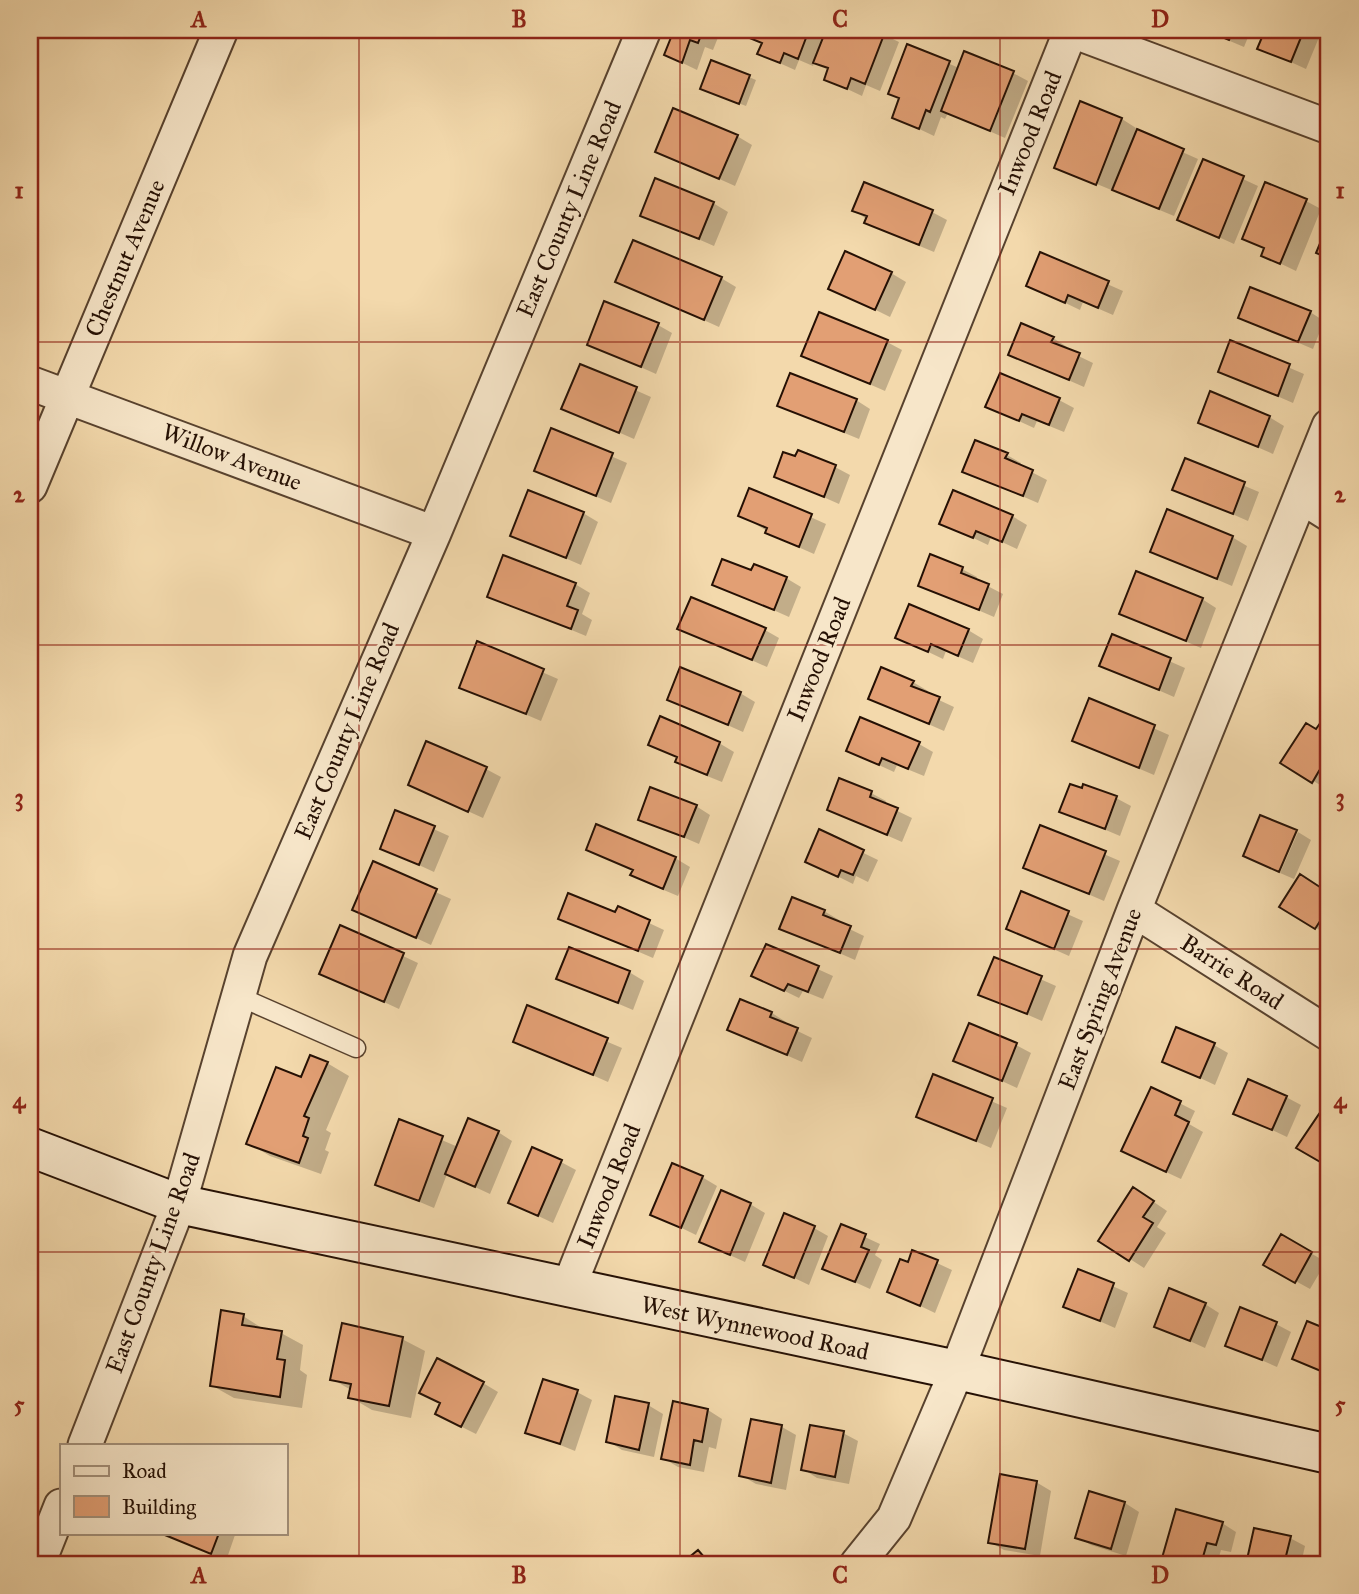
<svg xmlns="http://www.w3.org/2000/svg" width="1359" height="1594" viewBox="0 0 1359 1594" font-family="'IM FELL Great Primer',serif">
<rect width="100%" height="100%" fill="#f3d9ac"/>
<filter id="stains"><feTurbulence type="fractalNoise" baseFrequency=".00286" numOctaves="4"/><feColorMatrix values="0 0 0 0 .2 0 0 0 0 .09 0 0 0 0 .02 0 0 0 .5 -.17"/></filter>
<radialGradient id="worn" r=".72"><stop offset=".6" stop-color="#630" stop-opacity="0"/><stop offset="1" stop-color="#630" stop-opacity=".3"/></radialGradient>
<path fill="#0003" d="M 675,30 L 721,30 L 713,50 L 705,47 L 697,70 L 666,55 Z
M 727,30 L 874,30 L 899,42 L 880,91 L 866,85 L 862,96 L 826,79 L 830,70 L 815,61 L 813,66 L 799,60 L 795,70 L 759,54 L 763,44 Z
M 1204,30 L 1251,30 L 1244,47 Z
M 1267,30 L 1322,30 L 1306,69 L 1260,48 Z
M 908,46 L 959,68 L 1013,73 L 1028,81 L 1005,138 L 948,113 L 945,119 L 941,117 L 934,136 L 894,117 L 901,99 Z
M 749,77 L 756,80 L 746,106 L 709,92 Z
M 1081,103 L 1122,119 L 1136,128 L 1135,131 L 1198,159 L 1174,216 L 1056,167 Z
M 737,136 L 752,145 L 735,186 L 657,151 Z
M 1204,161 L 1258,186 L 1234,244 L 1179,219 Z
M 1306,201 L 1321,209 L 1296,271 L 1263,255 L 1266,250 L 1244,238 Z
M 713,203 L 728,212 L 714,246 L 643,215 Z
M 854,210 L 932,212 L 947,220 L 934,252 L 881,230 Z
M 1041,255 L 1123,291 L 1113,315 L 1083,302 L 1080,310 L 1028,285 Z
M 891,273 L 906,282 L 890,317 L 831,288 Z
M 721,278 L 736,287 L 719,327 L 617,281 Z
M 1310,312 L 1324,321 L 1313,349 L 1240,318 Z
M 658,325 L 672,333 L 656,374 L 589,344 Z
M 1053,338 L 1067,347 L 1066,350 L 1093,363 L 1084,387 L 1011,355 Z
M 887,342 L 902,350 L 885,391 L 803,355 Z
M 1231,343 L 1304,374 L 1293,403 L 1220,371 Z
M 581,366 L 651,397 L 634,439 L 563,408 Z
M 856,400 L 870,409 L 859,439 L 779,406 Z
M 1059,400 L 1074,408 L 1064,432 L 1037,421 L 1034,428 L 988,407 Z
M 1269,417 L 1284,426 L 1273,454 L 1200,422 Z
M 552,431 L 627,463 L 611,503 L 536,471 Z
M 1007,455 L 1021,463 L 1020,466 L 1047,480 L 1038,503 L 964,471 Z
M 1186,461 L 1259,492 L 1248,521 L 1175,489 Z
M 835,467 L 850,475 L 839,504 L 776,476 Z
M 750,490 L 826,524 L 814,554 L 782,540 L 740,515 Z
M 583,513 L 598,522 L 581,565 L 512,535 Z
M 1012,516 L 1027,525 L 1017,549 L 991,537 L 988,545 L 942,523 Z
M 1232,537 L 1247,546 L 1232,586 L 1152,552 Z
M 962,569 L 977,577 L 976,580 L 1003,594 L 994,617 L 920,585 Z
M 752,572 L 786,578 L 801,587 L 789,617 L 714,584 Z
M 575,584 L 590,593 L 582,614 L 592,620 L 586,636 L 489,596 Z
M 1202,599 L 1216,608 L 1201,648 L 1121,614 Z
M 680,628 L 765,630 L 779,638 L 767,667 Z
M 968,630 L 983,639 L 973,663 L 946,651 L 943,659 L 897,637 Z
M 1112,636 L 1185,668 L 1174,697 L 1101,665 Z
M 478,644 L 558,679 L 541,721 L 461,687 Z
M 913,682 L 928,691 L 926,694 L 954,707 L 944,731 L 871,699 Z
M 740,693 L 755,702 L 743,732 L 669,699 Z
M 1090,700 L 1169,735 L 1154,775 L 1074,741 Z
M 1324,721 L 1329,724 L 1328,790 L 1283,762 L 1317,731 Z
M 719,743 L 734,752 L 722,782 L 692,770 L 677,761 L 679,758 L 650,744 Z
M 919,744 L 933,752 L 924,776 L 897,765 L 894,772 L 848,751 Z
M 486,769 L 501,777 L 483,818 L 410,785 Z
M 840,781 L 871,793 L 886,801 L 885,805 L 912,818 L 902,842 L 829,810 Z
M 1116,798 L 1131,806 L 1120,836 L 1061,811 Z
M 696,806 L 710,815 L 699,844 L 641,819 Z
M 396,812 L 449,836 L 434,872 L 382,848 Z
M 1041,827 L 1120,861 L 1104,901 L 1025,867 Z
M 820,832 L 878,860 L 868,882 L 856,876 L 853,884 L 807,861 Z
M 1298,832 L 1311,840 L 1294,879 L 1280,873 Z
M 588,849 L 675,858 L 690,867 L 678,896 L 647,883 L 633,875 L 634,871 Z
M 373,864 L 451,899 L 431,945 L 354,909 Z
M 1300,877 L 1329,894 L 1329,936 L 1282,906 Z
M 1022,894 L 1083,921 L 1069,956 L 1008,929 Z
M 619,909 L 664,930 L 653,958 L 560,918 L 616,914 Z
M 824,911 L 839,920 L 837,923 L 864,936 L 855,960 L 782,928 Z
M 341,927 L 418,963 L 399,1009 L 321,973 Z
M 767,946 L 833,976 L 823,999 L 803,991 L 799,998 L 754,976 Z
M 995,959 L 1056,986 L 1042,1021 L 980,994 Z
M 629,972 L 644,981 L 633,1010 L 558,978 Z
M 528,1008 L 622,1048 L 608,1082 L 515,1041 Z
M 772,1013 L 786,1022 L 785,1025 L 812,1038 L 802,1062 L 729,1030 Z
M 1016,1045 L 1031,1053 L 1017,1088 L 956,1060 Z
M 1214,1045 L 1228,1053 L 1215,1085 L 1164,1061 Z
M 327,1063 L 349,1076 L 326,1130 L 331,1133 L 325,1150 L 329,1152 L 321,1174 L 270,1156 L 248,1143 L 302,1079 Z
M 934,1076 L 1007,1108 L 991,1148 L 918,1116 Z
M 1152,1089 L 1195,1111 L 1189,1124 L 1203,1132 L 1181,1179 L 1138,1159 Z
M 1286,1097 L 1301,1105 L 1287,1137 L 1236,1113 Z
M 400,1122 L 458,1147 L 498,1132 L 512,1141 L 490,1194 L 447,1174 L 434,1208 L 377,1184 Z
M 561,1162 L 576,1170 L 553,1223 L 511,1203 Z
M 702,1177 L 717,1186 L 696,1235 L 653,1214 Z
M 1148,1198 L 1167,1211 L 1157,1227 L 1166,1233 L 1144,1268 L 1130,1259 Z
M 750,1204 L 765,1213 L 745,1262 L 701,1242 Z
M 841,1226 L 880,1244 L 875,1255 L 882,1260 L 870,1289 L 824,1268 Z
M 814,1228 L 828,1236 L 809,1285 L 765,1264 Z
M 1281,1236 L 1326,1262 L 1310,1289 L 1265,1264 Z
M 913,1252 L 952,1270 L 935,1313 L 889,1291 L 909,1265 Z
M 1079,1271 L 1128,1293 L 1115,1328 L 1065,1306 Z
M 1205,1304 L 1219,1313 L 1205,1348 L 1157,1326 Z
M 243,1316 L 265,1330 L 281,1333 L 303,1345 L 300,1370 L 307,1375 L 302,1408 L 234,1398 L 211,1385 Z
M 1276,1324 L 1291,1332 L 1277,1367 L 1227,1345 Z
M 1308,1324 L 1329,1332 L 1329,1375 L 1294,1358 Z
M 402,1339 L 425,1351 L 411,1418 L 372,1410 L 350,1397 L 351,1390 L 332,1379 Z
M 483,1383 L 498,1392 L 476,1434 L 452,1422 L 442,1403 Z
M 577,1392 L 592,1400 L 575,1451 L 528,1432 Z
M 674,1404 L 708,1410 L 722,1419 L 716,1449 L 709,1447 L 704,1472 L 678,1467 L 663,1458 Z
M 648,1405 L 663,1414 L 654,1457 L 622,1450 L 608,1441 Z
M 752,1421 L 782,1427 L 796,1435 L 786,1490 L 756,1484 L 741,1475 Z
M 843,1433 L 858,1441 L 849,1484 L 817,1478 L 803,1469 Z
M 1036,1482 L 1051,1491 L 1040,1556 L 1004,1550 L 990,1542 Z
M 1090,1493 L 1125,1503 L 1139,1512 L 1126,1556 L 1091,1545 L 1077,1537 Z
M 1222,1523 L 1236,1532 L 1231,1552 L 1221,1550 L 1217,1564 L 1177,1564 L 1164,1557 Z
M 1255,1530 L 1290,1538 L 1305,1546 L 1301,1564 L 1248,1564 Z
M 162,1533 L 232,1533 L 235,1535 L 226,1561 Z
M 698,1552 L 713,1561 L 716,1564 L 684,1564 Z"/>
<path fill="#e29f74" stroke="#251004" stroke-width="2" d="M 674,30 L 703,30 L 698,43 L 690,40 L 682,63 L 664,55 Z
M 750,30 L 809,30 L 798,59 L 784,53 L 780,63 L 757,54 L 762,43 L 747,37 Z
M 826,30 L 885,32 L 865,84 L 851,78 L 847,89 L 824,80 L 828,68 L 813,63 Z
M 1205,30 L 1233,30 L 1229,40 Z
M 1265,30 L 1304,30 L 1291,62 L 1257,49 Z
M 907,44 L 950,61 L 930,112 L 926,110 L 919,129 L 892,118 L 899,98 L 888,94 Z
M 964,51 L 1014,71 L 990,131 L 941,111 Z
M 1329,54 L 1329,72 L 1323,69 Z
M 711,60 L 750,75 L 739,104 L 700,89 Z
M 1080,101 L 1122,118 L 1096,185 L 1054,168 Z
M 673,108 L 738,135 L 719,179 L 655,152 Z
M 1137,129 L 1184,149 L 1159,209 L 1112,190 Z
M 1203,159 L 1244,176 L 1219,238 L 1177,220 Z
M 655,178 L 714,202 L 699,239 L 640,216 Z
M 864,182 L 933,210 L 919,245 L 864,223 L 867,216 L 852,211 Z
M 1265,182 L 1307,199 L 1280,264 L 1261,256 L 1264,248 L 1242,239 Z
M 1329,222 L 1329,258 L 1316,253 Z
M 633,240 L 722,277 L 704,320 L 615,282 Z
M 845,251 L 892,272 L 875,310 L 828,289 Z
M 1040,252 L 1109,281 L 1098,308 L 1068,295 L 1065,303 L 1026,286 Z
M 1250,287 L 1311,311 L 1298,342 L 1238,318 Z
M 604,301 L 659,323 L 641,367 L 587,345 Z
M 819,312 L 888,340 L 870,384 L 801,356 Z
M 1021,323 L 1054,337 L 1051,342 L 1080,353 L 1069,380 L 1008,355 Z
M 1230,340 L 1290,364 L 1278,396 L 1218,372 Z
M 580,364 L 637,387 L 619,433 L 561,409 Z
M 790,373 L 857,399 L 844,432 L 777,406 Z
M 1000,373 L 1060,398 L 1049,425 L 1022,414 L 1019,421 L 985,407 Z
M 1210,391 L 1270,416 L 1258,447 L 1198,423 Z
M 551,428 L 613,453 L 596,496 L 534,471 Z
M 975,440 L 1008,453 L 1005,458 L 1033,470 L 1023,496 L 962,472 Z
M 798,450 L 836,465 L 824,497 L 774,477 L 783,452 L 795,456 Z
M 1185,458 L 1245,482 L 1233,514 L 1172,490 Z
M 749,488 L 812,514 L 799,547 L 765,533 L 767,528 L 738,516 Z
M 528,490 L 584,512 L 566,558 L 510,536 Z
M 953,490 L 1013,515 L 1002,542 L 976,531 L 973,538 L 939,524 Z
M 1167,509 L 1233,536 L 1217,579 L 1150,552 Z
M 930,554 L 963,567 L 961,573 L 989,584 L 979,610 L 918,586 Z
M 503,555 L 576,583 L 567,606 L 578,610 L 571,629 L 487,597 Z
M 722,559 L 751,570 L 754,564 L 787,577 L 774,610 L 712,585 Z
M 1136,571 L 1203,598 L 1186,641 L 1119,614 Z
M 691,597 L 766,628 L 752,660 L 677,629 Z
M 909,604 L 969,629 L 958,656 L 931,644 L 928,652 L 895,638 Z
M 1112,634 L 1171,658 L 1159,690 L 1099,666 Z
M 477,641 L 544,669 L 526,714 L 459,688 Z
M 680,667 L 741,692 L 728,725 L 667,700 Z
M 881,667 L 914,681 L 911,686 L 940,697 L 929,724 L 868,699 Z
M 1089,698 L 1155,725 L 1139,768 L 1072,741 Z
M 660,716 L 720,742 L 707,775 L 675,762 L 677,757 L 648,745 Z
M 860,717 L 920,742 L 908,769 L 882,758 L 879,765 L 846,751 Z
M 1323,719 L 1329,723 L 1329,777 L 1319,771 L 1312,783 L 1280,763 L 1306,723 L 1316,729 Z
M 426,741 L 487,767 L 468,812 L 408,785 Z
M 839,778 L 872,791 L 870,797 L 898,808 L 887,835 L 827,810 Z
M 1070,784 L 1082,788 L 1083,784 L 1117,796 L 1105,829 L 1059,812 Z
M 650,787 L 697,805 L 684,837 L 638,820 Z
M 395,810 L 435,826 L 419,865 L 380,849 Z
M 1260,815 L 1297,830 L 1279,872 L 1243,856 Z
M 596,824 L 676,857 L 663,889 L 630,875 L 633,870 L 586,850 Z
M 1040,825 L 1106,851 L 1089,894 L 1023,868 Z
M 819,829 L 864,850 L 853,875 L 841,870 L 838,877 L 805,862 Z
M 373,861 L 437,889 L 416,938 L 352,910 Z
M 1300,874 L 1329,893 L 1329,907 L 1315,929 L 1279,907 Z
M 1021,891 L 1069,911 L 1054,949 L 1006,929 Z
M 568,893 L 615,912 L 618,906 L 650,920 L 638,951 L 558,919 Z
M 792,897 L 825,910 L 823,915 L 851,926 L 840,953 L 779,929 Z
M 340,925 L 404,953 L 384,1002 L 319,974 Z
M 766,944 L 819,966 L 808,992 L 788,984 L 784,991 L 751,976 Z
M 569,947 L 630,971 L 618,1003 L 556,979 Z
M 994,957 L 1042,976 L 1027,1014 L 978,995 Z
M 740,999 L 772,1012 L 770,1017 L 798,1028 L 787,1055 L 727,1030 Z
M 527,1005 L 608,1038 L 593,1075 L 513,1042 Z
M 969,1023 L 1017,1043 L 1002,1081 L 953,1061 Z
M 1176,1027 L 1215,1043 L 1200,1078 L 1162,1062 Z
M 310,1055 L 328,1062 L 304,1116 L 309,1118 L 303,1136 L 308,1138 L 299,1163 L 246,1144 L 276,1067 L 301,1077 Z
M 933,1074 L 993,1098 L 976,1141 L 916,1117 Z
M 1248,1079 L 1287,1096 L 1272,1130 L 1233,1114 Z
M 1151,1087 L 1181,1101 L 1175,1115 L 1189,1122 L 1166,1172 L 1121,1151 Z
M 1319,1114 L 1329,1121 L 1329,1167 L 1296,1148 Z
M 468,1118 L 499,1131 L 475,1187 L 445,1174 Z
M 399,1119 L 443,1136 L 419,1201 L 375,1185 Z
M 532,1147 L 562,1160 L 538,1216 L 508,1203 Z
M 672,1163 L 703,1176 L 681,1228 L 650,1215 Z
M 1133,1187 L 1154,1201 L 1143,1217 L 1153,1223 L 1129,1261 L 1098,1241 Z
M 721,1190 L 751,1203 L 730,1255 L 699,1242 Z
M 784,1213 L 815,1226 L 794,1278 L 763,1265 Z
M 841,1224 L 866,1234 L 861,1247 L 869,1250 L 855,1282 L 822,1269 Z
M 1281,1234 L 1312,1252 L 1295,1283 L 1263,1265 Z
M 912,1250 L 938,1260 L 920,1306 L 887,1292 L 900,1259 L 908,1262 Z
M 1078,1269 L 1114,1283 L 1100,1321 L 1063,1307 Z
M 1169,1288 L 1206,1303 L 1190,1341 L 1154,1327 Z
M 1240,1307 L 1277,1322 L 1262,1360 L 1225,1346 Z
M 221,1310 L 244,1314 L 242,1325 L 282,1331 L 277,1359 L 285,1360 L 280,1397 L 210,1386 Z
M 1307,1321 L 1329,1330 L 1328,1374 L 1292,1359 Z
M 342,1323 L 403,1337 L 389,1406 L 348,1398 L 351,1384 L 330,1380 Z
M 437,1358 L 484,1382 L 461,1427 L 435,1414 L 440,1403 L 419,1393 Z
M 543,1379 L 578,1390 L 560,1444 L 525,1433 Z
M 615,1396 L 649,1403 L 639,1450 L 606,1442 Z
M 673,1401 L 708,1409 L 702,1442 L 694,1440 L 690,1465 L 661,1459 Z
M 751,1419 L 782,1425 L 771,1483 L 739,1476 Z
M 810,1425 L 844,1431 L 835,1477 L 801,1470 Z
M 1000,1474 L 1037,1481 L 1025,1549 L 988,1543 Z
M 1089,1491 L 1125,1502 L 1111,1549 L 1075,1538 Z
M 1176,1509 L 1223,1522 L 1216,1545 L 1207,1543 L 1201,1564 L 1186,1564 L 1162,1558 Z
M 1254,1528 L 1291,1536 L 1284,1564 L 1246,1564 Z
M 160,1533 L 219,1533 L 211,1554 Z
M 698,1550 L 710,1564 L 681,1564 Z"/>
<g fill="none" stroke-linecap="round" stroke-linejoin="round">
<g stroke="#58422e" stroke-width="21">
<path id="service" d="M 240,997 L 356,1048"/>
</g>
<g stroke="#58422e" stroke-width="37">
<path id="minor" d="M 1070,30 L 1329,127
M 30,383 L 434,533
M 30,486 L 221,30
M 1302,497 L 1329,514
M 1134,910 L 1329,1034
M 568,1289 L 1071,30
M 85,1445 L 179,1204 L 250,956 L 434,533 L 644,30
M 38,1564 L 61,1506
M 857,1564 L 894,1518 L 957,1370 L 1134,910 L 1329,426"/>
</g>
<g stroke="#251004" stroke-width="42">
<path id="secondary" d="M 30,1147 L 179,1204 L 957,1370 L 1329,1454"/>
</g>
<use href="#service" stroke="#f7e6c9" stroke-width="18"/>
<use href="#minor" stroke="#f7e6c9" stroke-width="33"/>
<use href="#secondary" stroke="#f7e6c9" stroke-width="38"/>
</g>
<path fill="none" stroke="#8f2418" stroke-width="2" stroke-opacity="0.55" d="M 359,30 L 359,1564M 680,30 L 680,1564M 1000,30 L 1000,1564M 30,342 L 1329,342M 30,645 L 1329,645M 30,949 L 1329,949M 30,1252 L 1329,1252"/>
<g text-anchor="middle" stroke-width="6" stroke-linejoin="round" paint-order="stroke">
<g font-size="24" fill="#251004" stroke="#f7e6c9">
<text transform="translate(1030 133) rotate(-68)" y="8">Inwood Road</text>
<text transform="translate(569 209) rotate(-67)" y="8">East County Line Road</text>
<text transform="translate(125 258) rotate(-67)" y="8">Chestnut Avenue</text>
<text transform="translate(232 457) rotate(21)" y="8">Willow Avenue</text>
<text transform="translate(819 659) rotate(-68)" y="8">Inwood Road</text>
<text transform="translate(347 731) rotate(-67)" y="8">East County Line Road</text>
<text transform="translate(1232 972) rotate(33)" y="8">Barrie Road</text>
<text transform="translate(1100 999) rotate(-69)" y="8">East Spring Avenue</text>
<text transform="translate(609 1186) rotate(-68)" y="8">Inwood Road</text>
<text transform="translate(153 1263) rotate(-70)" y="8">East County Line Road</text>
<text transform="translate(755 1328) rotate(12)" y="8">West Wynnewood Road</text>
</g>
</g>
<rect width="1359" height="1594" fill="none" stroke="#f3d9ac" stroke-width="77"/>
<rect x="60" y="1444" width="228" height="91" fill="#f7e6c9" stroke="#a3907a" stroke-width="2"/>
<rect x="74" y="1466" width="35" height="10" fill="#f7e6c9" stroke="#a3907a" stroke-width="2"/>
<text x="122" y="1478" font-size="21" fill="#251004">Road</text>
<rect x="74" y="1496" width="35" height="21" fill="#e29f74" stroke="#a3907a" stroke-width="2"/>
<text x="122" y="1514" font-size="21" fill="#251004">Building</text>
<rect x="38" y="38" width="1282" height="1518" fill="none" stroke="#8f2418" stroke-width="2.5"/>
<g font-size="23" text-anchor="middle" font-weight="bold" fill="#8f2418">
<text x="199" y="27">A</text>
<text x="519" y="27">B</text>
<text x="840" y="27">C</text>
<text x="1160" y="27">D</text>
<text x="19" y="198">1</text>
<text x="1340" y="198">1</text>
<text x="19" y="502">2</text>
<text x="1340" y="502">2</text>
<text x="19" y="805">3</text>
<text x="1340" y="805">3</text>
<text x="19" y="1108">4</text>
<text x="1340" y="1108">4</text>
<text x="19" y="1412">5</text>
<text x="1340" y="1412">5</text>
<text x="199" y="1583">A</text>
<text x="519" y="1583">B</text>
<text x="840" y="1583">C</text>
<text x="1160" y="1583">D</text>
</g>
<rect width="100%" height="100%" filter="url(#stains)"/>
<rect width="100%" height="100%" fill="url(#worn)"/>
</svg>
